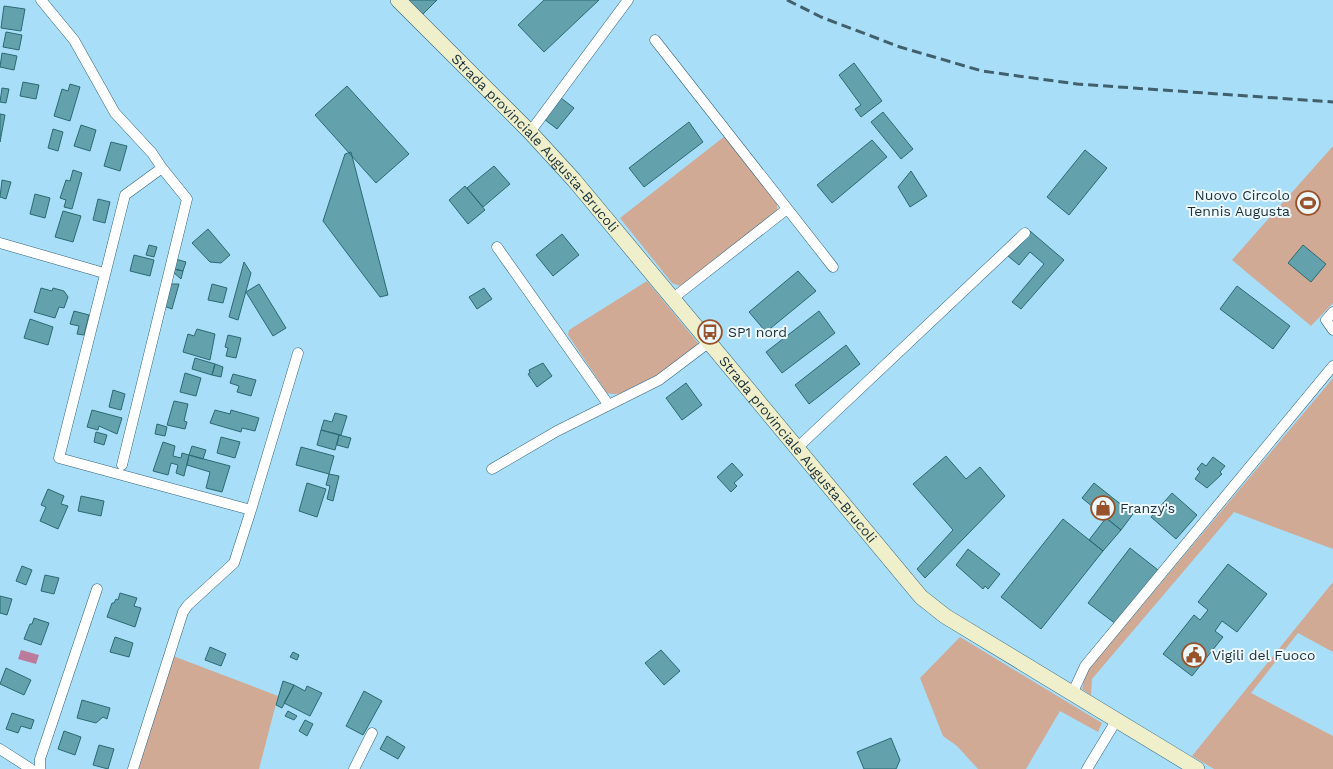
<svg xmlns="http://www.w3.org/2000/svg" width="1333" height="769" viewBox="0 0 1333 769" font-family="'Work Sans',sans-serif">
<rect width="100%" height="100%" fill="#a8def8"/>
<path fill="#d1aa95" d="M 725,136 L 777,202 L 777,211 L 680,286 L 672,283 L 620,218 Z
M 1333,146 L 1333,303 L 1311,326 L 1232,260 Z
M 647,281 L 698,343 L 698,346 C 679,361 632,401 607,393 L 568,335 L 569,330 Z
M 1333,378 L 1333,549 L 1234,512 L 1092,679 L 1091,695 L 1082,689 L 1087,671 Z
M 1333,582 L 1333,652 L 1298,633 L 1251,693 L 1333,736 L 1333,769 L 1214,769 L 1192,756 Z
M 960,637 L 1102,723 L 1098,732 L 1060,711 L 1026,769 L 978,769 L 957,746 L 943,736 L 920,678 Z
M 173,656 L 278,696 L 259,769 L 137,769 Z"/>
<path fill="#ba7c9a" d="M 21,650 L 39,655 L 36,664 L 18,659 Z"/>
<path fill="#63a2ac" stroke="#2a6a74" d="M 408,0 L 437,0 L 423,14 Z
M 544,0 L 599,0 L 544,52 L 518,25 Z
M 4,6 L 25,9 L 21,31 L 1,28 Z
M 6,32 L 22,35 L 19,50 L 3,47 Z
M 2,53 L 17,56 L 14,70 L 0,67 Z
M 854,63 L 882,101 L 861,117 L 855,109 L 861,105 L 839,75 Z
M 23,82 L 39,85 L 36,99 L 20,96 Z
M 70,84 L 80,87 L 70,121 L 54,116 L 62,89 L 68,91 Z
M 347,86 L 409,154 L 376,183 L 315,115 Z
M 2,88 L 9,89 L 6,103 L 0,102 Z
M 561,98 L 574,108 L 557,129 L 544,119 Z
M 883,112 L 913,149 L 901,159 L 871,122 Z
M 0,114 L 5,115 L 0,142 Z
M 689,122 L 703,142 L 644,187 L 629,168 Z
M 81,125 L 96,130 L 90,151 L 74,146 Z
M 53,129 L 63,132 L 58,151 L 48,148 Z
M 872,140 L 887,157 L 832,203 L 817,185 Z
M 111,142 L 127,146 L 120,171 L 104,166 Z
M 1085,150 L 1107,168 L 1069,215 L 1047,197 Z
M 351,152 L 388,295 L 380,297 L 323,221 L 345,154 Z
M 494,166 L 510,184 L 483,207 L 467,188 Z
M 73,170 L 82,173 L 72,209 L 64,207 L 66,200 L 60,198 L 66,180 L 70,181 Z
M 911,171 L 927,196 L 910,207 L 898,187 Z
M 2,180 L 11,182 L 6,199 L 0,197 Z
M 465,186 L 485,210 L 468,224 L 449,200 Z
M 35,194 L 50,198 L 45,218 L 30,214 Z
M 98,199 L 110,202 L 105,223 L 93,220 Z
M 63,211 L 81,216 L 73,242 L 55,237 Z
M 208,229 L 230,255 L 221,263 L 210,262 L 192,243 Z
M 1030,231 L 1064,260 L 1021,309 L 1012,302 L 1044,264 L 1030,252 L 1019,265 L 1008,256 Z
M 562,234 L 579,255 L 553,276 L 536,255 Z
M 149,245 L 157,247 L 154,257 L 146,255 Z
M 1303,245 L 1326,264 L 1311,282 L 1288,263 Z
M 134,255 L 154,260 L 150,276 L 130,271 Z
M 176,259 L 186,262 L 183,271 L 174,269 Z
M 244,262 L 251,273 L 238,320 L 229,317 Z
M 174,269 L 183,271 L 181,279 L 173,272 Z
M 798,271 L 816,291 L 766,332 L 749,312 Z
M 170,284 L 179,284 L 172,309 L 164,306 Z
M 212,284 L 227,288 L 223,303 L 208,300 Z
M 259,284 L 286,328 L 273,336 L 246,292 Z
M 1237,286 L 1290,326 L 1273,349 L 1220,309 Z
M 41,288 L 52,291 L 53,288 L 64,291 L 68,297 L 64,308 L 59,307 L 55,318 L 34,312 Z
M 484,288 L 492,299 L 477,309 L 469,297 Z
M 74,311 L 89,315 L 84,335 L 77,334 L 79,326 L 70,324 Z
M 819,311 L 835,333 L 782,373 L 766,352 Z
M 30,319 L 53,327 L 48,345 L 24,338 Z
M 197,329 L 215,334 L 210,360 L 183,352 L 188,334 L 194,336 Z
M 228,335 L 241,338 L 236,358 L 226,356 L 228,348 L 225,347 Z
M 846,345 L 860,364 L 809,404 L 795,385 Z
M 195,358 L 215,364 L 212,375 L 192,369 Z
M 543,363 L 552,376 L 537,387 L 528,374 L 530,373 L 529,370 Z
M 215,364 L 223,367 L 221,377 L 212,375 Z
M 185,373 L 201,378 L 196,396 L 180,392 Z
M 233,374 L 256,380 L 251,396 L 237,392 L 239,386 L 230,383 Z
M 686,383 L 702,405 L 682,420 L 666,398 Z
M 113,390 L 125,394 L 121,410 L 109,407 Z
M 174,401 L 188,404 L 184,421 L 187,422 L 185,429 L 167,425 Z
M 92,410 L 122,418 L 117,434 L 99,426 L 98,430 L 87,427 Z
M 215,410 L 230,414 L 231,410 L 259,418 L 255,431 L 242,428 L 241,432 L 210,423 Z
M 335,413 L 347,416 L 341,435 L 321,430 L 324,420 L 332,422 Z
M 157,424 L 167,427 L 165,436 L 155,434 Z
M 321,430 L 339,435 L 335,450 L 317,445 Z
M 96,432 L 107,435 L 104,445 L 94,442 Z
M 339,435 L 351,438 L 348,448 L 337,445 Z
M 221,437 L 240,442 L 235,458 L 217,453 Z
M 163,442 L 175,446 L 173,456 L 181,458 L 182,453 L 189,455 L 184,476 L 176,473 L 178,465 L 171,463 L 168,475 L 153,471 Z
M 192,446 L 206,450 L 203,459 L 189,455 Z
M 301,447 L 334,456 L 329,474 L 296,465 Z
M 189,455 L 230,466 L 222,492 L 206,488 L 210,472 L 187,465 Z
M 946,456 L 966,479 L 980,467 L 1005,496 L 925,578 L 917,569 L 953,530 L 913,484 Z
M 1213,457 L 1225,466 L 1220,472 L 1222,474 L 1207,488 L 1195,479 L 1200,472 L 1197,469 L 1202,463 L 1206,466 Z
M 732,463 L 743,475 L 734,483 L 737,486 L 731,492 L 717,477 Z
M 329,474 L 339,476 L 333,501 L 327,499 L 330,486 L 326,485 Z
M 307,483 L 326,489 L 317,517 L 299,511 Z
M 1094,483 L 1133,514 L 1121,530 L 1082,498 Z
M 48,489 L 64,496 L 61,504 L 68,506 L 58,529 L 40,521 L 46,507 L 41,505 Z
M 1172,493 L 1197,515 L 1176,539 L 1151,517 Z
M 81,496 L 104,501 L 101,516 L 78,511 Z
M 1106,518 L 1121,530 L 1103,551 L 1089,540 Z
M 1063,519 L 1103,551 L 1041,629 L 1001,597 Z
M 1130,548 L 1158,570 L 1116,624 L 1088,603 Z
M 968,549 L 1000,574 L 988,589 L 985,586 L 983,589 L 956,565 Z
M 1228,564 L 1267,594 L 1237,632 L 1222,621 L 1215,631 L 1223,637 L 1192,676 L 1163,654 L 1194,615 L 1200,620 L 1208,610 L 1198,602 Z
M 22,566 L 32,570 L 26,585 L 16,581 Z
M 45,575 L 59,578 L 54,594 L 41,591 Z
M 120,593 L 137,598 L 134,606 L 141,608 L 135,627 L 107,617 L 112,603 L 114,603 L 116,599 L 118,600 Z
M 0,596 L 12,599 L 7,615 L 0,613 Z
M 34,618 L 49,623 L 41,645 L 24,639 L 30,624 L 32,624 Z
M 115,637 L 133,643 L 129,657 L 110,652 Z
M 210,647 L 226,654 L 221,666 L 205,660 Z
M 661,650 L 680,671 L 664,685 L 645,663 Z
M 293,652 L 299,655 L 297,660 L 290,657 Z
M 6,668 L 31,680 L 24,695 L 0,684 Z
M 283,681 L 294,685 L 282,708 L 276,705 Z
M 294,685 L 305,691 L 307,686 L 322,693 L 310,716 L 284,703 Z
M 364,691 L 382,701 L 363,735 L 346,726 Z
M 82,700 L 110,708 L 107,719 L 103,717 L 96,723 L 77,718 Z
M 288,711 L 297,716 L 294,720 L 285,716 Z
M 12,713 L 34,720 L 31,729 L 21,726 L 18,733 L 6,729 Z
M 305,720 L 313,724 L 307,736 L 299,731 Z
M 64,731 L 81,737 L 75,755 L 58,749 Z
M 387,736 L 405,747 L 398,759 L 380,749 Z
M 891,738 L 900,760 L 896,769 L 864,769 L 857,752 Z
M 99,745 L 114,749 L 108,769 L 93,765 Z"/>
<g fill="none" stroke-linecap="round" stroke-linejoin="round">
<g stroke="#30647b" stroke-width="11">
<path id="street" d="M 41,0 L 74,40 L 115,113 L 152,153 L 162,168 L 125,195 L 59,458 L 251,510 L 234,563 L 188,605 L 183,612 L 133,769
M 655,40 L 833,267
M 530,132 L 628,0
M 0,243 L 104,273
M 497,247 L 608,404
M 672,299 L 787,209
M 1333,312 L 1326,320 L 1333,330
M 796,449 L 1025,233
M 122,465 L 187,199 L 162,168
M 492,469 L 557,431 L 659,380 L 708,343
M 251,510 L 298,353
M 1072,694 L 1085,666 L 1333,366
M 0,749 L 31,769
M 40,769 L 40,759 L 97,589
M 354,769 L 372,733
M 1087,769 L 1116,721"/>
</g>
<g stroke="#30647b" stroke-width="16">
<g id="secondary">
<path id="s1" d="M 398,0 L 530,132 L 574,180 L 921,597 L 945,616 L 1197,769"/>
</g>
</g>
<use href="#street" stroke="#fff" stroke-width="10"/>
<use href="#secondary" stroke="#efefcb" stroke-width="15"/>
<path stroke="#41606e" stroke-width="3" stroke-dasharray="10 5" stroke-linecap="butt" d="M 787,0 L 821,17 L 900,47 L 982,71 L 1077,84 L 1333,102"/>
</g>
<defs>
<g id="stadium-ring" transform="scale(1.25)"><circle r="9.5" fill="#edf8fd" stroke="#985229" stroke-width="1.5"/><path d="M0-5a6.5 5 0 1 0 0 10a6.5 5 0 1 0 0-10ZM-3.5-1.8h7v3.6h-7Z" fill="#985229"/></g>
<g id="bus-ring" transform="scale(1.25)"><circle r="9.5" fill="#edf8fd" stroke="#985229" stroke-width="1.5"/><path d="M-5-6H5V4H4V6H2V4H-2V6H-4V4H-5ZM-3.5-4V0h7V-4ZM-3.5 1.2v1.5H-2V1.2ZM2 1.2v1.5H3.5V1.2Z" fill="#985229"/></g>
<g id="shop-ring" transform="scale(1.25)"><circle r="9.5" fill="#edf8fd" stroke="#985229" stroke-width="1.5"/><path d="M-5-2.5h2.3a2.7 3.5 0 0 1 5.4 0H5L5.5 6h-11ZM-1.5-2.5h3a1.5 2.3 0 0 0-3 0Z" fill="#985229"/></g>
<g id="civic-ring" transform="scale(1.25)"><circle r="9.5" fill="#edf8fd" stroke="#985229" stroke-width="1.5"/><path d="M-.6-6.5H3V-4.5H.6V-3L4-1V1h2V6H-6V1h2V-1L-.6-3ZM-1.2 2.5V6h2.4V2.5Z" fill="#985229"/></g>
</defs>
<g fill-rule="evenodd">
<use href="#stadium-ring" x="1308" y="203"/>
<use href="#bus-ring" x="710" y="332"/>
<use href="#shop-ring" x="1103" y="508"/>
<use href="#civic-ring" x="1194" y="655"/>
</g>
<g text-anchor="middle" stroke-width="4" stroke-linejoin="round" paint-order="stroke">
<g font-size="14" fill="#192f39" stroke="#edf8fd">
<text dy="5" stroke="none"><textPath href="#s1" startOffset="198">Strada provinciale Augusta-Brucoli</textPath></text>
<text dy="5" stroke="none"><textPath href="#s1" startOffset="602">Strada provinciale Augusta-Brucoli</textPath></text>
</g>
<g font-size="14" fill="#192f39" stroke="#edf8fd" text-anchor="start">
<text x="1290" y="200" text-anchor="end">Nuovo Circolo<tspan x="1290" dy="16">Tennis Augusta</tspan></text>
<text x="728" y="337">SP1 nord</text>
<text x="1120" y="513">Franzy's</text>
<text x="1212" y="660">Vigili del Fuoco</text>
</g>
</g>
</svg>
